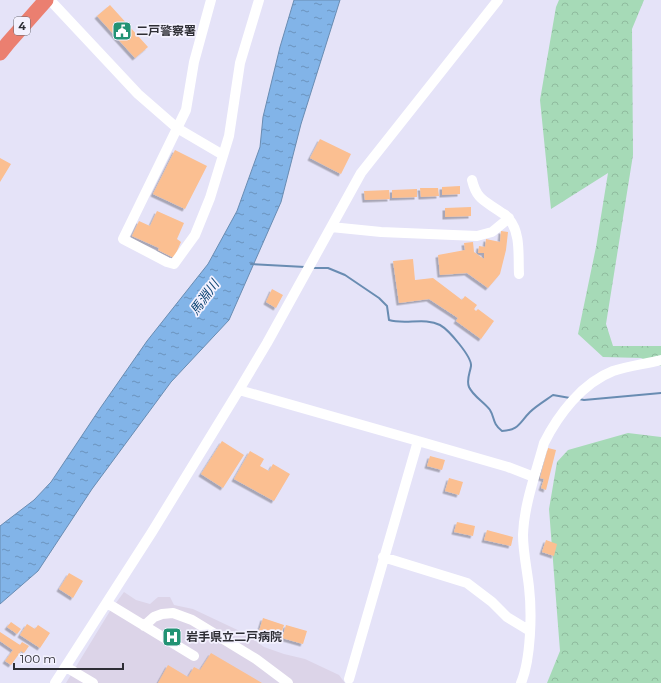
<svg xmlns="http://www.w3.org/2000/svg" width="661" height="683" viewBox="0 0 661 683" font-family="Montserrat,'Noto Sans JP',sans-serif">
<defs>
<pattern id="forest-crowns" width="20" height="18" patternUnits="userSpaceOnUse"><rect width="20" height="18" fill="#a6dab7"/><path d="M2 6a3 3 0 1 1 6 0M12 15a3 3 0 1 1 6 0" fill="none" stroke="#8fbb9e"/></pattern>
<pattern id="water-ripples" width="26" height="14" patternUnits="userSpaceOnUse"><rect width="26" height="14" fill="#82b4e8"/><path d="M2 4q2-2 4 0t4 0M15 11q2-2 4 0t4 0" fill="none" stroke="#6b93bd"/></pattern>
<filter id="shadow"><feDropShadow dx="-2.5" dy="2.5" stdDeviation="0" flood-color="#0004"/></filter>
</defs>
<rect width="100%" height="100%" fill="#e5e3f8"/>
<path fill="#dcd4e8" d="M 124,592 L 136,600 L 150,604 L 158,597 L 170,597 L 174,605 L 193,609 L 246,634 L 264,647 L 284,654 L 305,659 L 339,675 L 345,683 L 66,683 L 110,611 Z"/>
<path fill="url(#forest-crowns)" d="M 559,0 L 644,0 L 632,29 L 633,155 L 606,324 L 613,346 L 661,346 L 661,366 L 641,358 L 603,357 L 578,334 L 596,247 L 608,173 L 551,209 L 540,100 L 556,7 Z
M 628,433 L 661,437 L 661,683 L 547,683 L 560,651 L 549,509 L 557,462 L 568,450 Z"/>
<path fill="url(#water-ripples)" stroke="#698cb2" d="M 294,0 L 340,0 L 301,124 L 281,202 L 229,320 L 171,382 L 92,489 L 38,571 L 0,604 L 0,526 L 34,500 L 51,482 L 101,407 L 147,341 L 208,264 L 237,211 L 260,147 L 263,117 L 280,47 Z"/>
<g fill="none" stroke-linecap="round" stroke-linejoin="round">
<path stroke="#698cb2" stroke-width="2" d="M 251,264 L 305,267
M 313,268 L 328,268 L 345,275 L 379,298 L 387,306 L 389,320 C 405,325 425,317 440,325 C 449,330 472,357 471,366 C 470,373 466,380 469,387 C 473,396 484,402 490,410 C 495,418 492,423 502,431 C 519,430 519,423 530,412 C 536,406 546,400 553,395 L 570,398
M 579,399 L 584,400 L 661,393"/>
</g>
<path fill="#fbbf91" filter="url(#shadow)" d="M 110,5 L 148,47 L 135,58 L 97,16 Z
M 320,139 L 351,154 L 341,174 L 310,158 Z
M 175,150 L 207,166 L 185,209 L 153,194 Z
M 0,158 L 11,164 L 0,182 Z
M 460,186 L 460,194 L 442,195 L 442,187 Z
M 420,188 L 438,188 L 439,196 L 421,197 Z
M 417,189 L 417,197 L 392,198 L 392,190 Z
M 389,190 L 390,199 L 365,200 L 364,191 Z
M 471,207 L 471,216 L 445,217 L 445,208 Z
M 157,211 L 184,223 L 177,239 L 181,242 L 174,258 L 158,250 L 159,248 L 132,236 L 139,221 L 150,226 Z
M 501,231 L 508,232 L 506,250 L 500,274 L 488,288 L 467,273 L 440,275 L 438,255 L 465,250 L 464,243 L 473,242 L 474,252 L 484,259 L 484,253 L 478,253 L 479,246 L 485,247 L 486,239 L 500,242 Z
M 413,259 L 415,280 L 433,278 L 462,300 L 465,296 L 477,305 L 474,309 L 476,311 L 478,309 L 494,321 L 481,339 L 456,321 L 458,318 L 429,299 L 399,303 L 393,261 Z
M 272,289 L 283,295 L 276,308 L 266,302 Z
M 222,441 L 244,455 L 223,488 L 201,474 Z
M 548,448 L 556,450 L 546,490 L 541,488 L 544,479 L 540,478 Z
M 250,451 L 264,459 L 260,466 L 269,471 L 273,464 L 290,474 L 274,501 L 234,479 Z
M 430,456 L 445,460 L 442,470 L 427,466 Z
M 449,478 L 463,482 L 459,495 L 445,491 Z
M 457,522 L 475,526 L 473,536 L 454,532 Z
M 487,530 L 513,537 L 511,546 L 484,540 Z
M 546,540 L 557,544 L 554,556 L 542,552 Z
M 69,573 L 83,581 L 73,598 L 59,589 Z
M 263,618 L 284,625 L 280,637 L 259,631 Z
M 11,622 L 21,629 L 17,634 L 7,627 Z
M 27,624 L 35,629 L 38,625 L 50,633 L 40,648 L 20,635 Z
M 286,625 L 307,631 L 303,644 L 282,638 Z
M 0,632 L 20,645 L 22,642 L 29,646 L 24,653 L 21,651 L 11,665 L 5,661 L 13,650 L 0,641 Z
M 211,653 L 262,683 L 158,683 L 168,665 L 188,677 L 194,667 L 200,670 Z"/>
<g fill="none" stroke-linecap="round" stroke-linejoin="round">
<path stroke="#fff" stroke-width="10" d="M 50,0 L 138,94 L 177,128 L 223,155
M 211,0 L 194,62 L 186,110 L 123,239 L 167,262 L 174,264 L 195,235 L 210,198 L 229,136 L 240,63 L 259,0
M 472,180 C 477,201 486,201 502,213 C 504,214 508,216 509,219 C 521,233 518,256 519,274
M 331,227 L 381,232 L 477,236 L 492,232 L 509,218
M 239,390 L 418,441 L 508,467 L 534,477
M 383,557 L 467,583 L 492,602 L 507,617 L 530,631
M 107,603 L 194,656
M 144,626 L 154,617 L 162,614 L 173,613 L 192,620 L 256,659 L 288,683
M 66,667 L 93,683
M 349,679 L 418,441
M 55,683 L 152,532 L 239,390 L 267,343 L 361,173 L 498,0
M 521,683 C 531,659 532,613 529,587 C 527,569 523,552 523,535 C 524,504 536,473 544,443 C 558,415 582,383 613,371 C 628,366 645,364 661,360"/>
<path stroke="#eb7f70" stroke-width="15" d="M 0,53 L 8,43 L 46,0"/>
</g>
<defs>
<g id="civic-square" transform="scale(1)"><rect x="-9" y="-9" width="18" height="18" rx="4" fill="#239374" stroke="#f3f1fe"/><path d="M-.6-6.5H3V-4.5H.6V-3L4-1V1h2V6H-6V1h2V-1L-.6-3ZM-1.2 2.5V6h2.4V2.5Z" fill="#fff"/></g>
<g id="hospital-square" transform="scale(1)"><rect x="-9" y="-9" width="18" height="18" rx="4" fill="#239374" stroke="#f3f1fe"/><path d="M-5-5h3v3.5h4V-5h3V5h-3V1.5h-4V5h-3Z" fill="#fff"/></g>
</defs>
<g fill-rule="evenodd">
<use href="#civic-square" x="122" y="31"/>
<use href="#hospital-square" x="172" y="637"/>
</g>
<g text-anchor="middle" stroke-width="3.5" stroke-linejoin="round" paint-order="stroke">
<rect fill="#f3f1fe" stroke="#696871" stroke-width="1" x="14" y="17" width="16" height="18" rx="3"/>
<g font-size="11" font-weight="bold" fill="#2e2e35">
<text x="22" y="30">4</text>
</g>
<g font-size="12" font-weight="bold" fill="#2e2e35" stroke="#f3f1fe" text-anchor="start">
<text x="136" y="35">二戸警察署</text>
<text x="186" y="641">岩手県立二戸病院</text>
</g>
<g font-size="13" font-style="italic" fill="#0a4271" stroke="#f3f1fe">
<text transform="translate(204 297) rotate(-54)" y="5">馬淵川</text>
</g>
</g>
<path d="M14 663v6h109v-6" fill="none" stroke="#2e2e35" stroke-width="2"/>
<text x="20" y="663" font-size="12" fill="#2e2e35" stroke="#f3f1fe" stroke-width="3" paint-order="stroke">100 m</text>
</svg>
